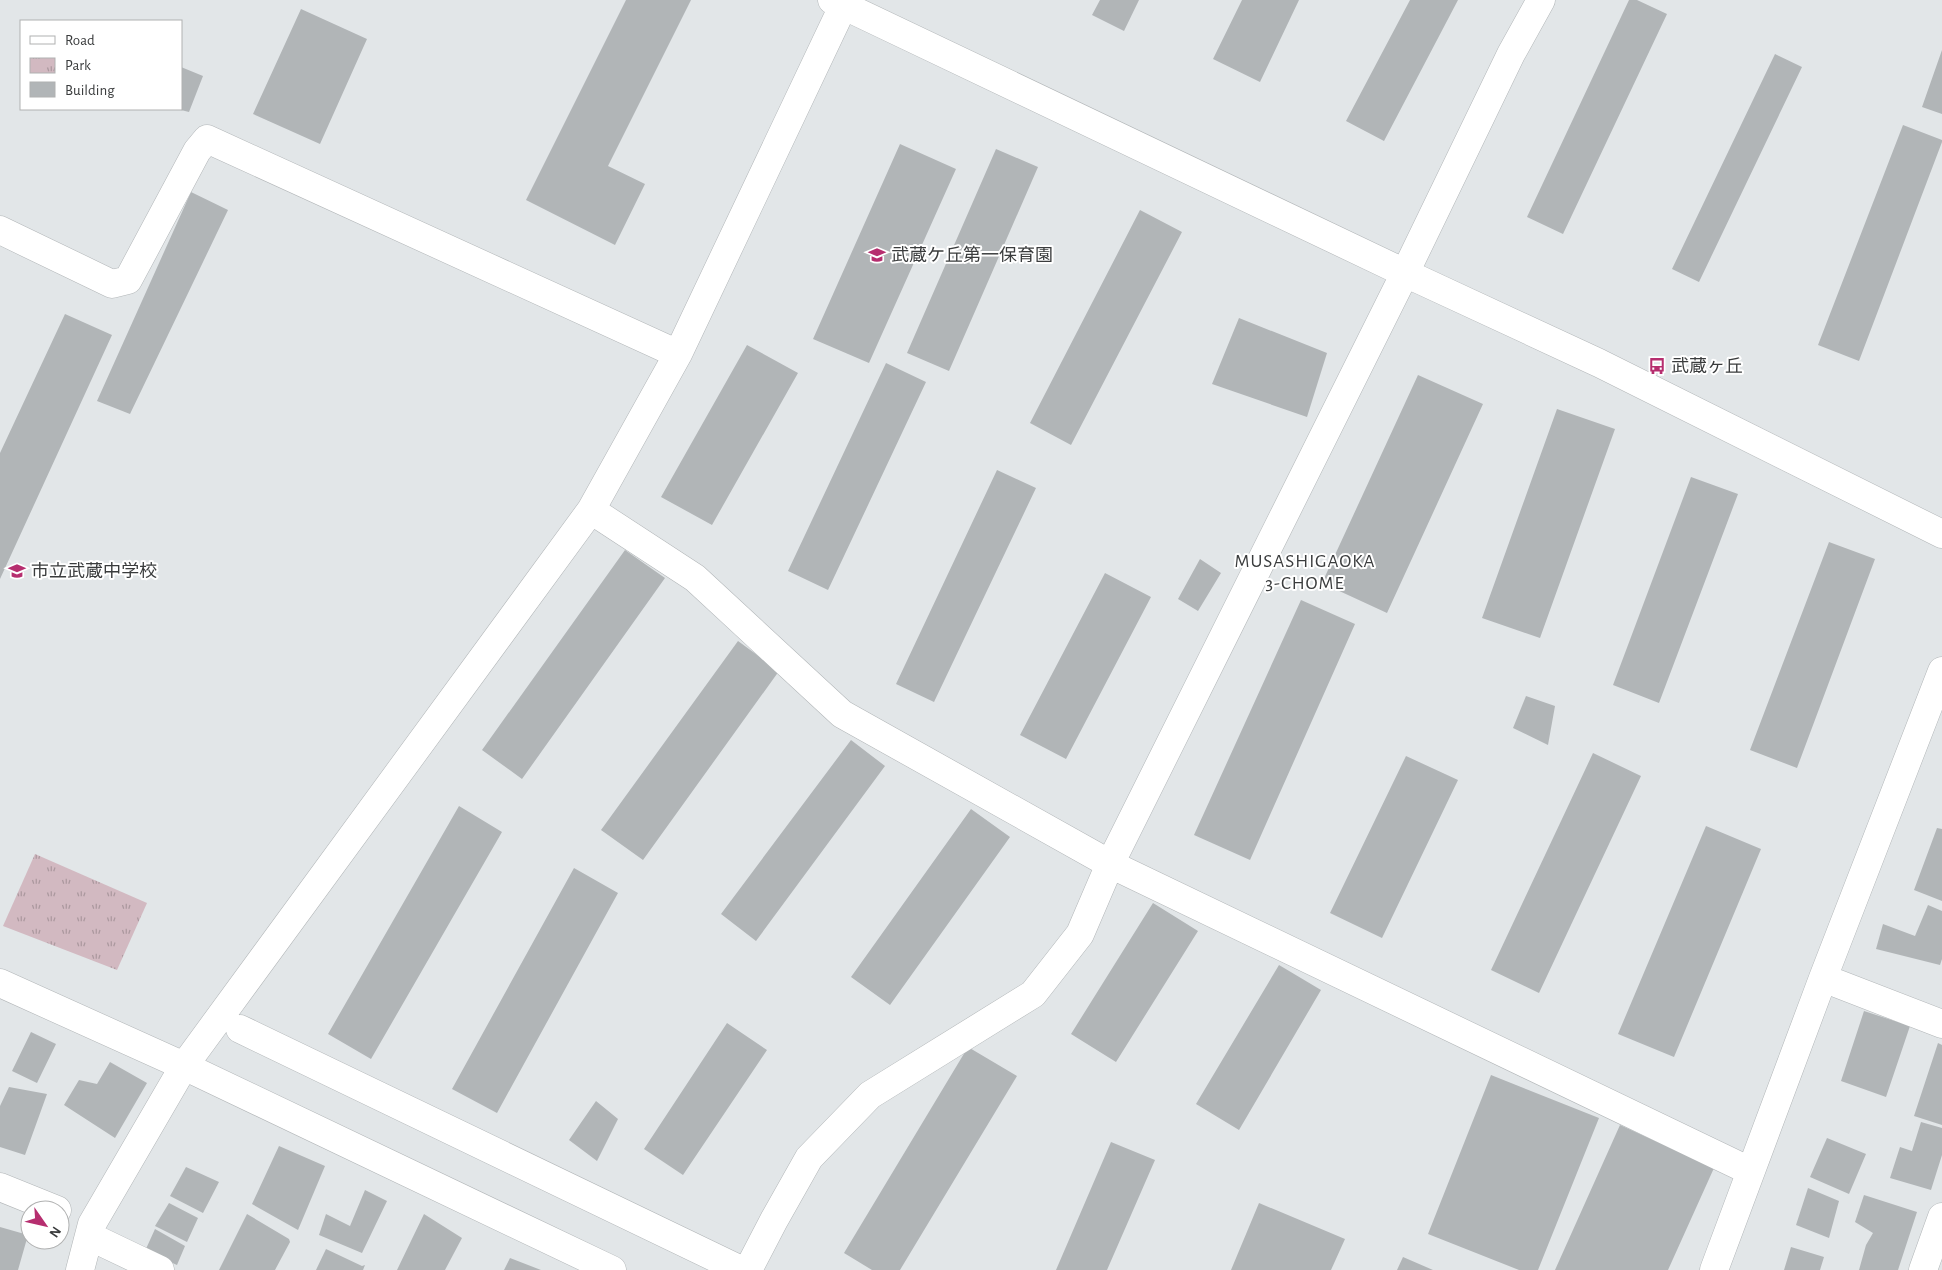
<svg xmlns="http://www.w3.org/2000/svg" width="1942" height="1270" viewBox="0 0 1942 1270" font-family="'Alegreya Sans','Noto Sans JP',sans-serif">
<defs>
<pattern id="park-tufts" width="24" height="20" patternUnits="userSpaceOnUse" patternTransform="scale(1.25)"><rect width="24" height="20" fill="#d2b9c1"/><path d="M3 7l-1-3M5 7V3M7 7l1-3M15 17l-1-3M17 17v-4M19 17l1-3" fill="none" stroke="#ab989e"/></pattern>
</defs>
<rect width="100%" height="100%" fill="#e2e6e8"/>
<path fill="url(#park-tufts)" d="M 35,854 L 147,903 L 117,970 L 3,926 Z"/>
<path fill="#b1b5b7" d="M 626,0 L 691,0 L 608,166 L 645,184 L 615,245 L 526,200 Z
M 1100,0 L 1139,0 L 1124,31 L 1092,15 Z
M 1242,0 L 1299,0 L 1260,82 L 1213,59 Z
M 1410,0 L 1458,0 L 1384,141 L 1346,121 Z
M 1629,0 L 1637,0 L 1667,14 L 1563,234 L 1527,217 Z
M 301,9 L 367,39 L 320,144 L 253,114 Z
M 1942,50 L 1942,114 L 1922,107 Z
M 1775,54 L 1802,67 L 1699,282 L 1672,269 Z
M 181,67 L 203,76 L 189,112 L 181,110 Z
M 1903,125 L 1942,140 L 1942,142 L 1859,361 L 1818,345 Z
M 900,144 L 956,169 L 869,363 L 813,339 Z
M 996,149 L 1038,167 L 949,371 L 907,353 Z
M 191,192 L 228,210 L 130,414 L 97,401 Z
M 1140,210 L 1182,232 L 1071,445 L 1030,423 Z
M 65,314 L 112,335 L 0,579 L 0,453 Z
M 1239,318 L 1327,353 L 1307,417 L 1212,384 Z
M 747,345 L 798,373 L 712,525 L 661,497 Z
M 886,363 L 926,382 L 828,590 L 788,571 Z
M 1418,375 L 1483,404 L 1387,613 L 1322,583 Z
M 1557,409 L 1615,429 L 1540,638 L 1482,618 Z
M 997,470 L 1036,488 L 934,702 L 896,684 Z
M 1691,477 L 1738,494 L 1659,703 L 1613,685 Z
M 1829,542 L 1875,559 L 1797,768 L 1750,750 Z
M 625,550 L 665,578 L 522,779 L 482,750 Z
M 1200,559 L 1221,573 L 1198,611 L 1178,599 Z
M 1105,573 L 1151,597 L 1066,759 L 1020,735 Z
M 1301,600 L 1355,624 L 1250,860 L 1194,835 Z
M 738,641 L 779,671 L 643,860 L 601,830 Z
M 1526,696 L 1555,706 L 1548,745 L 1513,728 Z
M 851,740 L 885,766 L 756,941 L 721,914 Z
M 1593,753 L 1641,776 L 1539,993 L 1491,970 Z
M 1406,756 L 1458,780 L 1382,938 L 1330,913 Z
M 459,806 L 502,832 L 371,1059 L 328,1034 Z
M 971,809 L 1010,837 L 890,1005 L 851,977 Z
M 1706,826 L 1761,849 L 1674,1057 L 1618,1034 Z
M 1937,828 L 1942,829 L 1942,901 L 1914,890 Z
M 574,868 L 618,893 L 497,1113 L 452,1089 Z
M 1153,903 L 1198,931 L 1116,1062 L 1071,1034 Z
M 1928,905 L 1942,911 L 1942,959 L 1940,965 L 1876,949 L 1883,924 L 1915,936 Z
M 1279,965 L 1321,990 L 1239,1130 L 1196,1104 Z
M 1864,1011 L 1910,1026 L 1886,1097 L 1841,1081 Z
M 727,1023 L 767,1050 L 683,1175 L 644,1149 Z
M 31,1032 L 56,1044 L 37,1083 L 12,1071 Z
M 1938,1043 L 1942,1045 L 1942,1125 L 1914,1116 Z
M 968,1047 L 1017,1076 L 900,1270 L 872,1270 L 844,1253 Z
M 110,1062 L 147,1083 L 115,1138 L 64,1105 L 79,1080 L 97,1084 Z
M 1491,1075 L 1599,1118 L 1538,1270 L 1519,1270 L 1428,1234 Z
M 9,1087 L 47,1094 L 25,1155 L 0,1147 L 0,1106 Z
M 596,1101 L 618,1119 L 597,1161 L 569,1140 Z
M 1921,1122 L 1942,1128 L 1942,1155 L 1931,1190 L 1890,1178 L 1900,1147 L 1912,1151 Z
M 1620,1125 L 1714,1168 L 1668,1270 L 1555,1270 Z
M 1827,1138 L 1866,1154 L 1849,1194 L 1810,1177 Z
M 1111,1142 L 1155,1160 L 1107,1270 L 1056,1270 Z
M 279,1146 L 325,1166 L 298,1230 L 252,1204 Z
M 186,1167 L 219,1182 L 203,1213 L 170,1196 Z
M 1808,1188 L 1839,1201 L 1829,1238 L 1796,1225 Z
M 365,1190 L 387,1201 L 362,1253 L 319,1235 L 326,1214 L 350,1226 Z
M 1864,1195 L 1917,1212 L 1898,1270 L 1859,1270 L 1866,1245 L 1873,1233 L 1855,1222 Z
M 169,1203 L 198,1218 L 187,1242 L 155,1226 Z
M 1259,1203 L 1345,1239 L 1331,1270 L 1231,1270 Z
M 247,1214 L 289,1239 L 290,1242 L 275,1270 L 219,1270 Z
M 424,1214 L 462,1238 L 445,1270 L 397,1270 Z
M 0,1227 L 28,1235 L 18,1270 L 0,1270 Z
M 155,1229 L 185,1246 L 177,1265 L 145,1251 Z
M 1791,1247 L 1824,1257 L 1820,1270 L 1784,1270 Z
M 326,1249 L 362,1266 L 365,1265 L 363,1270 L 316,1270 Z
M 1403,1257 L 1433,1270 L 1397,1270 Z
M 510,1258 L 541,1270 L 504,1270 Z"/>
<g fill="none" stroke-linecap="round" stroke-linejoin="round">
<g stroke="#b2b6b8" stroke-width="29">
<path id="minor" d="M 832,0 L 1405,273 L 1599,363 L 1942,534
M 0,230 L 112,284 L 128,280 L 197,151 L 207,139 L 678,354
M 591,510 L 695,578 L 842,714 L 1110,864 L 1750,1171
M 1823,978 L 1942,1024
M 0,983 L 184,1066 L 612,1270
M 240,1029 L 741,1270
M 0,1187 L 57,1210
M 89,1236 L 160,1270
M 80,1270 L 92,1224 L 184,1066 L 591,510 L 678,354 L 846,0
M 748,1270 L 774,1220 L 809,1158 L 870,1095 L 1033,994 L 1080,934 L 1110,864 L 1405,273 L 1511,54 L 1541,0
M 1714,1270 L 1823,978 L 1942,671
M 1923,1270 L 1942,1217"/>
</g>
<use href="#minor" stroke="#fff" stroke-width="28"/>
</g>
<defs>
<g id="school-bare" transform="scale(1.35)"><path d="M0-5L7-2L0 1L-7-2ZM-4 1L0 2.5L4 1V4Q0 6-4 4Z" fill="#b62e6f" stroke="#fff" stroke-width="2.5" paint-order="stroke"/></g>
<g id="bus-bare" transform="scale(1.35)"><path d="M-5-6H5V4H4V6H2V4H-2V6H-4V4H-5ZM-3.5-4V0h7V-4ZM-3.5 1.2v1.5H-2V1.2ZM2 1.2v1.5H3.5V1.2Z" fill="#b62e6f" stroke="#fff" stroke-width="2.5" paint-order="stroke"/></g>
</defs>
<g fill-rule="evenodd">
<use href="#school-bare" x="877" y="255"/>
<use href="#bus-bare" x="1657" y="366"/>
<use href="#school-bare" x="17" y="571"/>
</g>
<g text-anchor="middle" stroke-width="4" stroke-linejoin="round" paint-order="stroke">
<g font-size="18" fill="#3a3c3d" stroke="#fff" text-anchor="start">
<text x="891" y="261">武蔵ケ丘第一保育園</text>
<text x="1671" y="372">武蔵ヶ丘</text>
<text x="31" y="577">市立武蔵中学校</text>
</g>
<g font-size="19" letter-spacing="1" fill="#3a3c3d" stroke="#fff">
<text x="1305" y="567">MUSASHIGAOKA<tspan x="1305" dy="22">3-CHOME</tspan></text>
</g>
</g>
<rect x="20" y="20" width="162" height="90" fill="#ffffff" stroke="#b0b1b1"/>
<rect x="30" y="36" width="25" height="8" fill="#ffffff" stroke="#b0b1b1"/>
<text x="65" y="45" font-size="15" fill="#3a3c3d">Road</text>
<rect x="30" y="58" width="25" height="15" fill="url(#park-tufts)" stroke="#b0b1b1"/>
<text x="65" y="70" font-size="15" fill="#3a3c3d">Park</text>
<rect x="30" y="82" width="25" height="15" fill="#b1b5b7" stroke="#b0b1b1"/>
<text x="65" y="95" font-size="15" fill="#3a3c3d">Building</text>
<g transform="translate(45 1225) rotate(124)"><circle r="24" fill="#ffffff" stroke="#b0b1b1"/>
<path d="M0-4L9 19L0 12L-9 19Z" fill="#b62e6f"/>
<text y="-8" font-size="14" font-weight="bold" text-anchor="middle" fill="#3a3c3d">N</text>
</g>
</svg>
